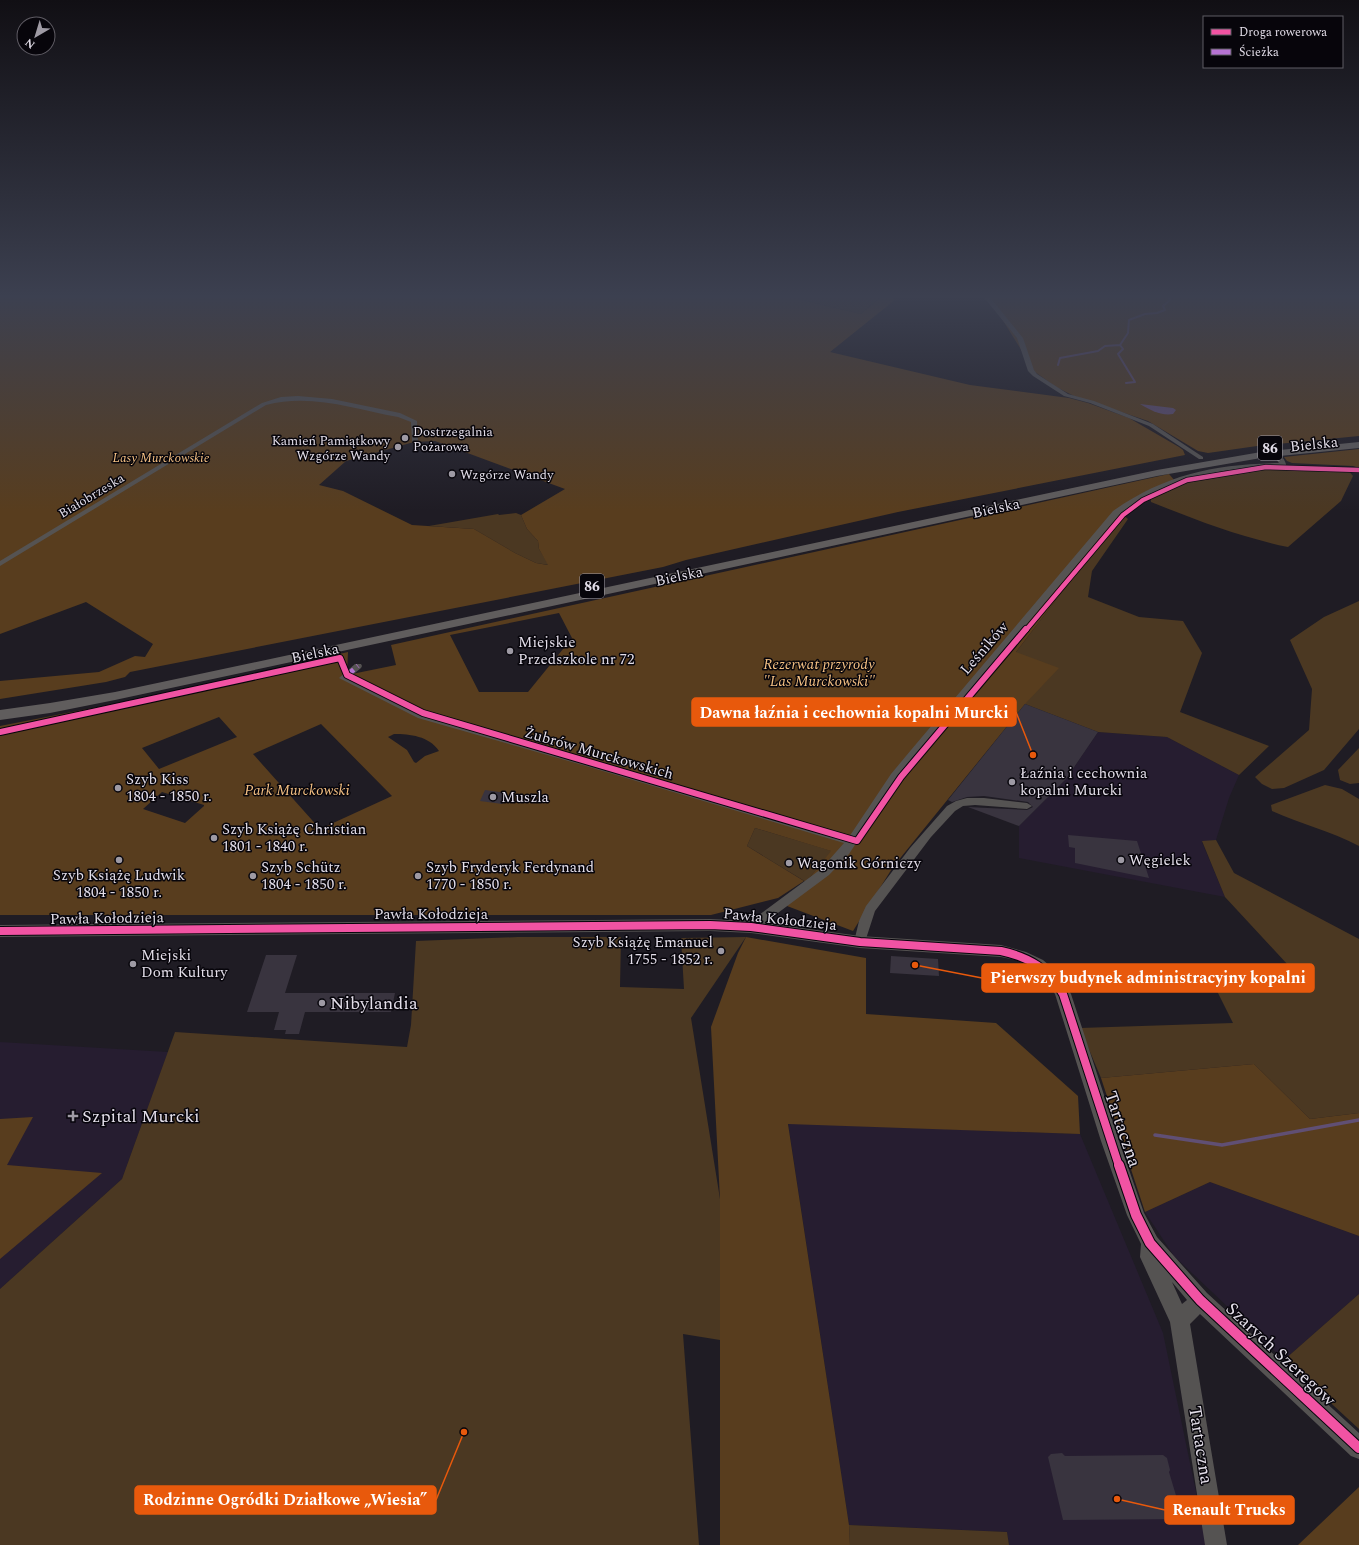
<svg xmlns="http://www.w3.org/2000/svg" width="1359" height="1545" viewBox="0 0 1359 1545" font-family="Spectral,serif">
<rect width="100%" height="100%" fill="#1f1c24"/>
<path fill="#261d30" d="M 1098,732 L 1167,737 L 1239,775 L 1229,798 L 1216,840 L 1202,842 L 1225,897 L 1019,858 L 1019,826 L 1066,779 Z
M 0,1042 L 168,1052 L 122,1179 L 0,1289 Z
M 788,1123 L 1080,1134 L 1163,1333 L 1207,1545 L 1009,1545 L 1007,1532 L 849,1525 Z
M 1210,1182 L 1359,1236 L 1359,1294 L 1284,1360 L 1174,1256 L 1145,1212 Z"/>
<path fill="#4b3822" d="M 781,295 L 882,295 L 861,314 Z
M 1270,467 L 1347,469 L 1353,476 L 1341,501 L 1288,547 C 1240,537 1196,520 1151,502 L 1150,494 L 1175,481 L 1228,470 Z
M 516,513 L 521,515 L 527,529 L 538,541 L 539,549 L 549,565 L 536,563 L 515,553 L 474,529 L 429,526 L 498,514 L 499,515 Z
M 1122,514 L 1128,519 L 1092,571 L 1088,597 L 1139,617 L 1183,621 L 1202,653 L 1180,712 L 1269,746 L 1239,775 L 1167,737 L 1098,732 L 1025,704 L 1016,652 Z
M 1359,601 L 1359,729 L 1324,770 L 1284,788 L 1272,789 L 1262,784 L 1255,777 L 1309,730 L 1312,689 L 1290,640 L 1324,617 Z
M 1359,748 L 1359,783 L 1350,784 L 1340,780 L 1338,770 Z
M 1325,785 L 1342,789 L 1359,799 L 1359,846 C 1331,831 1300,824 1272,811 L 1271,805 Z
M 755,828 L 832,851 L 806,882 L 747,846 Z
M 1216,840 L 1234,873 L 1359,939 L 1359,1113 L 1310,1119 L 1254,1064 L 1101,1078 L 1080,1028 L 1233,1023 L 1217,991 L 1300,978 L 1225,897 L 1202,841 Z
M 518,937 L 621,937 L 620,987 L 684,989 L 681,938 L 746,937 L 691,1018 L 720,1199 L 720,1340 L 683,1334 L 699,1545 L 0,1545 L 0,1289 L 122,1179 L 175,1032 L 407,1047 L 411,1025 L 416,941 Z
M 1359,1294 L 1359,1429 L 1284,1360 Z
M 849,1525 L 1007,1532 L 1009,1545 L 850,1545 Z"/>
<path fill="#583d1e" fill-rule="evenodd" d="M 0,295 L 780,295 L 861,314 L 882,296 L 896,299 L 830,352 L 970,385 L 1069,398 L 1088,403 L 1129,418 L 1179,447 L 1183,450 L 1185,455 L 898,512 L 686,560 L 663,567 L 130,672 L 125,677 L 106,682 L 0,699 L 0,681 L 99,672 L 135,656 L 145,657 L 153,644 L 86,602 L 0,634 ZM 435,441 L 565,489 L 521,515 L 527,529 L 538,541 L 539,549 L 548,565 L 536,563 L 515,553 L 474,529 L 412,525 L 343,491 L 319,485 L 346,461 L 414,442 Z
M 987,295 L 1359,295 L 1359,436 L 1257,446 L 1208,453 L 1198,451 L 1148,421 L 1074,396 L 1056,387 L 1035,372 Z
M 1359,449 L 1359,468 L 1353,466 L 1292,463 L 1287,461 L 1284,457 Z
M 1169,474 L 1175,481 L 1150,494 L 1122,514 L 1016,652 L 1059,668 L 1025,704 L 893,867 L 853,931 L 787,906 L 831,851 L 755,828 L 747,846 L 804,881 L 778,898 L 711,915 L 0,915 L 0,726 L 190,689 L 348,652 L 347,675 L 396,665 L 391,645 ZM 559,613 L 572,638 L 528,692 L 479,692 L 450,635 ZM 219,717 L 237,737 L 159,769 L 142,748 ZM 321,724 L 392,796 L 320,829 L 253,754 ZM 394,734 C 410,734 429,736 439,751 L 425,756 L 416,763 L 414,762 L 407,750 L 388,737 ZM 162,792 L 204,805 L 204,806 L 185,823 L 143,809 Z
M 746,937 L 866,958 L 866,1014 L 996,1023 L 1078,1096 L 1080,1134 L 788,1124 L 849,1525 L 850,1545 L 720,1545 L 720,1199 L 711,1027 L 738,953 Z
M 1254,1064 L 1310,1119 L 1359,1113 L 1359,1236 L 1210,1182 L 1145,1212 L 1101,1078 Z
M 33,1117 L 7,1165 L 102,1173 L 0,1259 L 0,1119 Z
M 1359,1487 L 1359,1545 L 1298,1545 Z"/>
<path fill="#604f74" d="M 1140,404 L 1173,408 L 1176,410 L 1173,414 C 1161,416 1150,410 1140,404 Z"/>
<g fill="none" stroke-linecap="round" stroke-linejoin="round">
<path stroke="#604f74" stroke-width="2" d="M 1058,365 L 1060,358 L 1098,351 L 1105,346 L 1120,345
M 1126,383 L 1135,382 L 1118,354 L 1123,349 L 1120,345 L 1128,333 L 1129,320 L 1145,314 L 1157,313 L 1165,310 L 1163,306 L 1170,300 L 1168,295"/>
<path stroke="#604f74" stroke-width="3.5" d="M 1155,1135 L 1222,1145 L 1359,1120"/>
</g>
<path fill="#39343f" d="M 1025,704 L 1098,732 L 1066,779 L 1019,826 L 968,807 L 1027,810 L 1033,807 L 1028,802 L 984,796 L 967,797 L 952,802 L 948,800 Z
M 485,790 L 507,793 L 502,804 L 480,801 Z
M 1068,835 L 1137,841 L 1149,878 L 1075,863 L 1075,848 L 1069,847 Z
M 266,955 L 297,955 L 285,993 L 395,993 L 391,1012 L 305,1012 L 299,1034 L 285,1034 L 286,1030 L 274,1030 L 279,1012 L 247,1012 Z
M 891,956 L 938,959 L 939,976 L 890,973 Z
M 1062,1453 L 1065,1456 L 1163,1455 L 1167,1458 L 1170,1470 L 1169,1472 L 1183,1519 L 1063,1520 L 1048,1457 L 1051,1454 Z"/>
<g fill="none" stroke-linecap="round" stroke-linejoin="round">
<path fill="#555352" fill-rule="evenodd" d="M 982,295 L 988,295 L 1023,338 L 1034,370 L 1037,374 L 1068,394 L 1094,401 L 1153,424 L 1203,457 L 1203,459 L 1199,459 L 1149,426 L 1090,403 L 1064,396 L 1033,376 L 1028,371 L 1017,338 Z
M 298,396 L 332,399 L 400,413 L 417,421 L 418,441 L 423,447 L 418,448 L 412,441 L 411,422 L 398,417 C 354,409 311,393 266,405 L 0,566 L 0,561 L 262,403 L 281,397 Z
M 1275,452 C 1280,453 1287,462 1286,466 C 1272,470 1255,468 1241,469 C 1195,473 1155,488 1119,515 L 917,754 L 899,778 L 849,854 L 829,875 L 755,930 L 751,931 L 747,930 L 745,927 L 747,924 L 821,869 L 844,843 L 586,766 L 418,718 L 339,678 L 355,664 L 361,664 L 362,666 L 361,668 L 350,677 L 424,714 L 594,762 L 849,837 L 891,774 L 911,750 L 1113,511 C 1165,474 1216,464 1279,463 L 1272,454 Z
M 967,798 L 984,798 L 1027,803 L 1032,806 L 1027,809 L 975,805 L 963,806 L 955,811 L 931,837 L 875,911 L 864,945 L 860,946 L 856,945 L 854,942 L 859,921 L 866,906 L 910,848 L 947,806 L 956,801 Z"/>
<path fill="#555352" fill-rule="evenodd" d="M 710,919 L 751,921 L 860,936 L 1001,945 L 1026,952 L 1043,960 L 1057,972 L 1071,994 L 1119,1141 L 1144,1213 L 1157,1237 L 1207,1293 L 1359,1433 L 1359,1459 L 1351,1456 L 1200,1314 L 1190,1324 L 1227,1545 L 1205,1545 L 1170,1322 L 1140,1257 L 1141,1244 L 1127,1215 L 1101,1141 L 1055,994 L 1046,981 L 1032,968 L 1016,960 L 1001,957 L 860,948 L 751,933 L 710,931 L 0,937 L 0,925 ZM 1172,1282 L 1187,1300 L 1182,1304 Z"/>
<path fill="#605d5d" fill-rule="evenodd" d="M 1359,442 L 1359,448 L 1261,458 L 1157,476 L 115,700 L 50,713 L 0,720 L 0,710 L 50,703 L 115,692 L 1157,470 L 1261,452 Z"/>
<path stroke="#b673d3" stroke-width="5" stroke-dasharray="10 5" stroke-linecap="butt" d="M 346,676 L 358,666"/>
<g stroke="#07050b" stroke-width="6">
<path id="cycleway-far3" d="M 1026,630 L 1123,515 L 1143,500 L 1187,480 L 1266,467 L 1359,470"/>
</g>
<g stroke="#07050b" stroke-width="8">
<path id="cycleway-far2" d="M 0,732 L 340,658 L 347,675 L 423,713 L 857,841 L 901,777 L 1026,629"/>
</g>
<g stroke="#07050b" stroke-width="10">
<path id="cycleway-far1" d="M 0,931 L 710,925 L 751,927 L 860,942 L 1001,951 C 1029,957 1049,969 1063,994 L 1119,1166"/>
</g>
<g stroke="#07050b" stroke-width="12">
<path id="cycleway" d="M 1119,1165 L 1136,1215 L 1150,1243 L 1200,1300 L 1359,1448"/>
</g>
<use href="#cycleway-far3" stroke="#f153a3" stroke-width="4.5"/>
<use href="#cycleway-far2" stroke="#f153a3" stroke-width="6"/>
<use href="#cycleway-far1" stroke="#f153a3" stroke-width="8"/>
<use href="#cycleway" stroke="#f153a3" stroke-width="10"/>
</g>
<linearGradient id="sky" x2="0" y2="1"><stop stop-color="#110f14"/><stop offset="0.58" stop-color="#3c4050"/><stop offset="1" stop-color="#3c4050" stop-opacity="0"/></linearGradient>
<rect width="1359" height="511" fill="url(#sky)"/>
<g fill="#9e9aa4" stroke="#07050b" stroke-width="1.5">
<circle cx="405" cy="438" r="4"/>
<circle cx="398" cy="447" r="4"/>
<circle cx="452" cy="474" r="4"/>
<circle cx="510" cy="651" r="4"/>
<circle cx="1012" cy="782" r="4"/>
<circle cx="118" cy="788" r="4"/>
<circle cx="493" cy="797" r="4"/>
<circle cx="214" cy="838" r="4"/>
<circle cx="119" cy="860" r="4"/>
<circle cx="1121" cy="860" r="4"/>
<circle cx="789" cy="863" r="4"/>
<circle cx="253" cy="876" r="4"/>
<circle cx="418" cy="876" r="4"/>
<circle cx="721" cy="951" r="4"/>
<circle cx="133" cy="964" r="4"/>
<circle cx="322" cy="1003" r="4"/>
<path d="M71 1110h4v4h4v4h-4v4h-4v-4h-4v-4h4z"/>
</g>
<g text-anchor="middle" stroke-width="3" stroke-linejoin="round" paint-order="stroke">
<g font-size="13" fill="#e3dee9" stroke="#07050b" text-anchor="start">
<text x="413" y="436">Dostrzegalnia<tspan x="413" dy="15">Pożarowa</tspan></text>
<text x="390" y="445" text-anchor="end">Kamień Pamiątkowy<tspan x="390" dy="15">Wzgórze Wandy</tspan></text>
<text x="460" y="479">Wzgórze Wandy</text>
</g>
<g font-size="13" font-style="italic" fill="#f4c083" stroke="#07050b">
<text x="161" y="462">Lasy Murckowskie</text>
</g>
<g font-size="13" fill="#e3dee9" stroke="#07050b">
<text transform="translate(91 495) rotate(-31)" y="5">Białobrzeska</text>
</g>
<g fill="#07050b" stroke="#a19da6" stroke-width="1">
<rect x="1258" y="436" width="24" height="24" rx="3"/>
<rect x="580" y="574" width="24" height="24" rx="3"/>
</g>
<g font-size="14" font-weight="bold" fill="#e3dee9">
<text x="1270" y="453">86</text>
<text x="592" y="591">86</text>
</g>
<g font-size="15" fill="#e3dee9" stroke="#07050b">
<text transform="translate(1314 444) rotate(-6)" y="5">Bielska</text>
<text transform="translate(996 508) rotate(-12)" y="5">Bielska</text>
<text transform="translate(679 576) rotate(-12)" y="5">Bielska</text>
<text transform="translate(984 648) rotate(-49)" y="5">Leśników</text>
<text transform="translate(315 653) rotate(-12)" y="5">Bielska</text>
<text transform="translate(599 753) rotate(16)" y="5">Żubrów Murckowskich</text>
<text x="431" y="919">Pawła Kołodzieja</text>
<text transform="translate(107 918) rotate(-1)" y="5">Pawła Kołodzieja</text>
<text transform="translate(780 919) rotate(6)" y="5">Pawła Kołodzieja</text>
</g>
<g font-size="15" fill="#e3dee9" stroke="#07050b" text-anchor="start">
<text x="518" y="647">Miejskie<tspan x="518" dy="17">Przedszkole nr 72</tspan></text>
<text x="1020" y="778">Łaźnia i cechownia<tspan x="1020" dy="17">kopalni Murcki</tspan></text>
<text x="126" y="784">Szyb Kiss<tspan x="126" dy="17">1804 - 1850 r.</tspan></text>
<text x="501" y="802">Muszla</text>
<text x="222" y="834">Szyb Książę Christian<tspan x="222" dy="17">1801 - 1840 r.</tspan></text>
<text x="1129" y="865">Węgielek</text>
<text x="797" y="868">Wagonik Górniczy</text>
<text x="261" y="872">Szyb Schütz<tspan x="261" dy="17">1804 - 1850 r.</tspan></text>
<text x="426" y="872">Szyb Fryderyk Ferdynand<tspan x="426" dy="17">1770 - 1850 r.</tspan></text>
<text x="119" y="880" text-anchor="middle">Szyb Książę Ludwik<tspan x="119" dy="17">1804 - 1850 r.</tspan></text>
<text x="713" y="947" text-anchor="end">Szyb Książę Emanuel<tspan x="713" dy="17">1755 - 1852 r.</tspan></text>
<text x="141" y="960">Miejski<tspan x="141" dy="17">Dom Kultury</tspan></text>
</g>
<g font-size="15" font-style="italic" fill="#f4c083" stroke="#07050b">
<text x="819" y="669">Rezerwat przyrody<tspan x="819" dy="17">"Las Murckowski"</tspan></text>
<text x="297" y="795">Park Murckowski</text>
</g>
<g font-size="18" fill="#e3dee9" stroke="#07050b" text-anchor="start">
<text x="330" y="1009">Nibylandia</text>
<text x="82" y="1122">Szpital Murcki</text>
</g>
<g font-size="18" fill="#e3dee9" stroke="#07050b">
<text transform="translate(1123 1129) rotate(71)" y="6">Tartaczna</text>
<text transform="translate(1281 1354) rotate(43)" y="6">Szarych Szeregów</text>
<text transform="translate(1201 1445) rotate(81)" y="6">Tartaczna</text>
</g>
</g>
<path fill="none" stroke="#e8590c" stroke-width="1.5" d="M1033 755L1016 712M915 965L982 978M464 1432L436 1500M1117 1499L1165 1510"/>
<g fill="#e8590c" stroke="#07050b" stroke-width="1.5">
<circle cx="1033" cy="755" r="4"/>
<circle cx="915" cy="965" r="4"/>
<circle cx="464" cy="1432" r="4"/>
<circle cx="1117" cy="1499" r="4"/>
</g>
<g fill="#e8590c" stroke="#e8590c" stroke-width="1.5">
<rect x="692" y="698" width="324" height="28" rx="4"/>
<rect x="982" y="964" width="332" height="28" rx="4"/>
<rect x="135" y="1486" width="301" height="28" rx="4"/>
<rect x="1165" y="1496" width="129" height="28" rx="4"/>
</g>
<g font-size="16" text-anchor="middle" font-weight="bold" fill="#fff">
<text x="854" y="718">Dawna łaźnia i cechownia kopalni Murcki</text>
<text x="1148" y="983">Pierwszy budynek administracyjny kopalni</text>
<text x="285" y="1505">Rodzinne Ogródki Działkowe „Wiesia”</text>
<text x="1229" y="1515">Renault Trucks</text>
</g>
<rect x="1203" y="16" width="140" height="52" fill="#07050b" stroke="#5f5c64"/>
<rect x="1211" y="29" width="20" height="6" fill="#f153a3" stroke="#5f5c64"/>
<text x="1239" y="36" font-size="12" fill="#e3dee9">Droga rowerowa</text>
<rect x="1211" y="49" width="20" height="6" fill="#b673d3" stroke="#5f5c64"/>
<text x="1239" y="56" font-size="12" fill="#e3dee9">Ścieżka</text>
<g transform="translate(36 36) rotate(218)"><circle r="19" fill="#07050b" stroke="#5f5c64"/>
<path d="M0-3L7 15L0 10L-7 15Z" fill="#9e9aa4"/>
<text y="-6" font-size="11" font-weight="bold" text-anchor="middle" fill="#e3dee9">N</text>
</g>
</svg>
